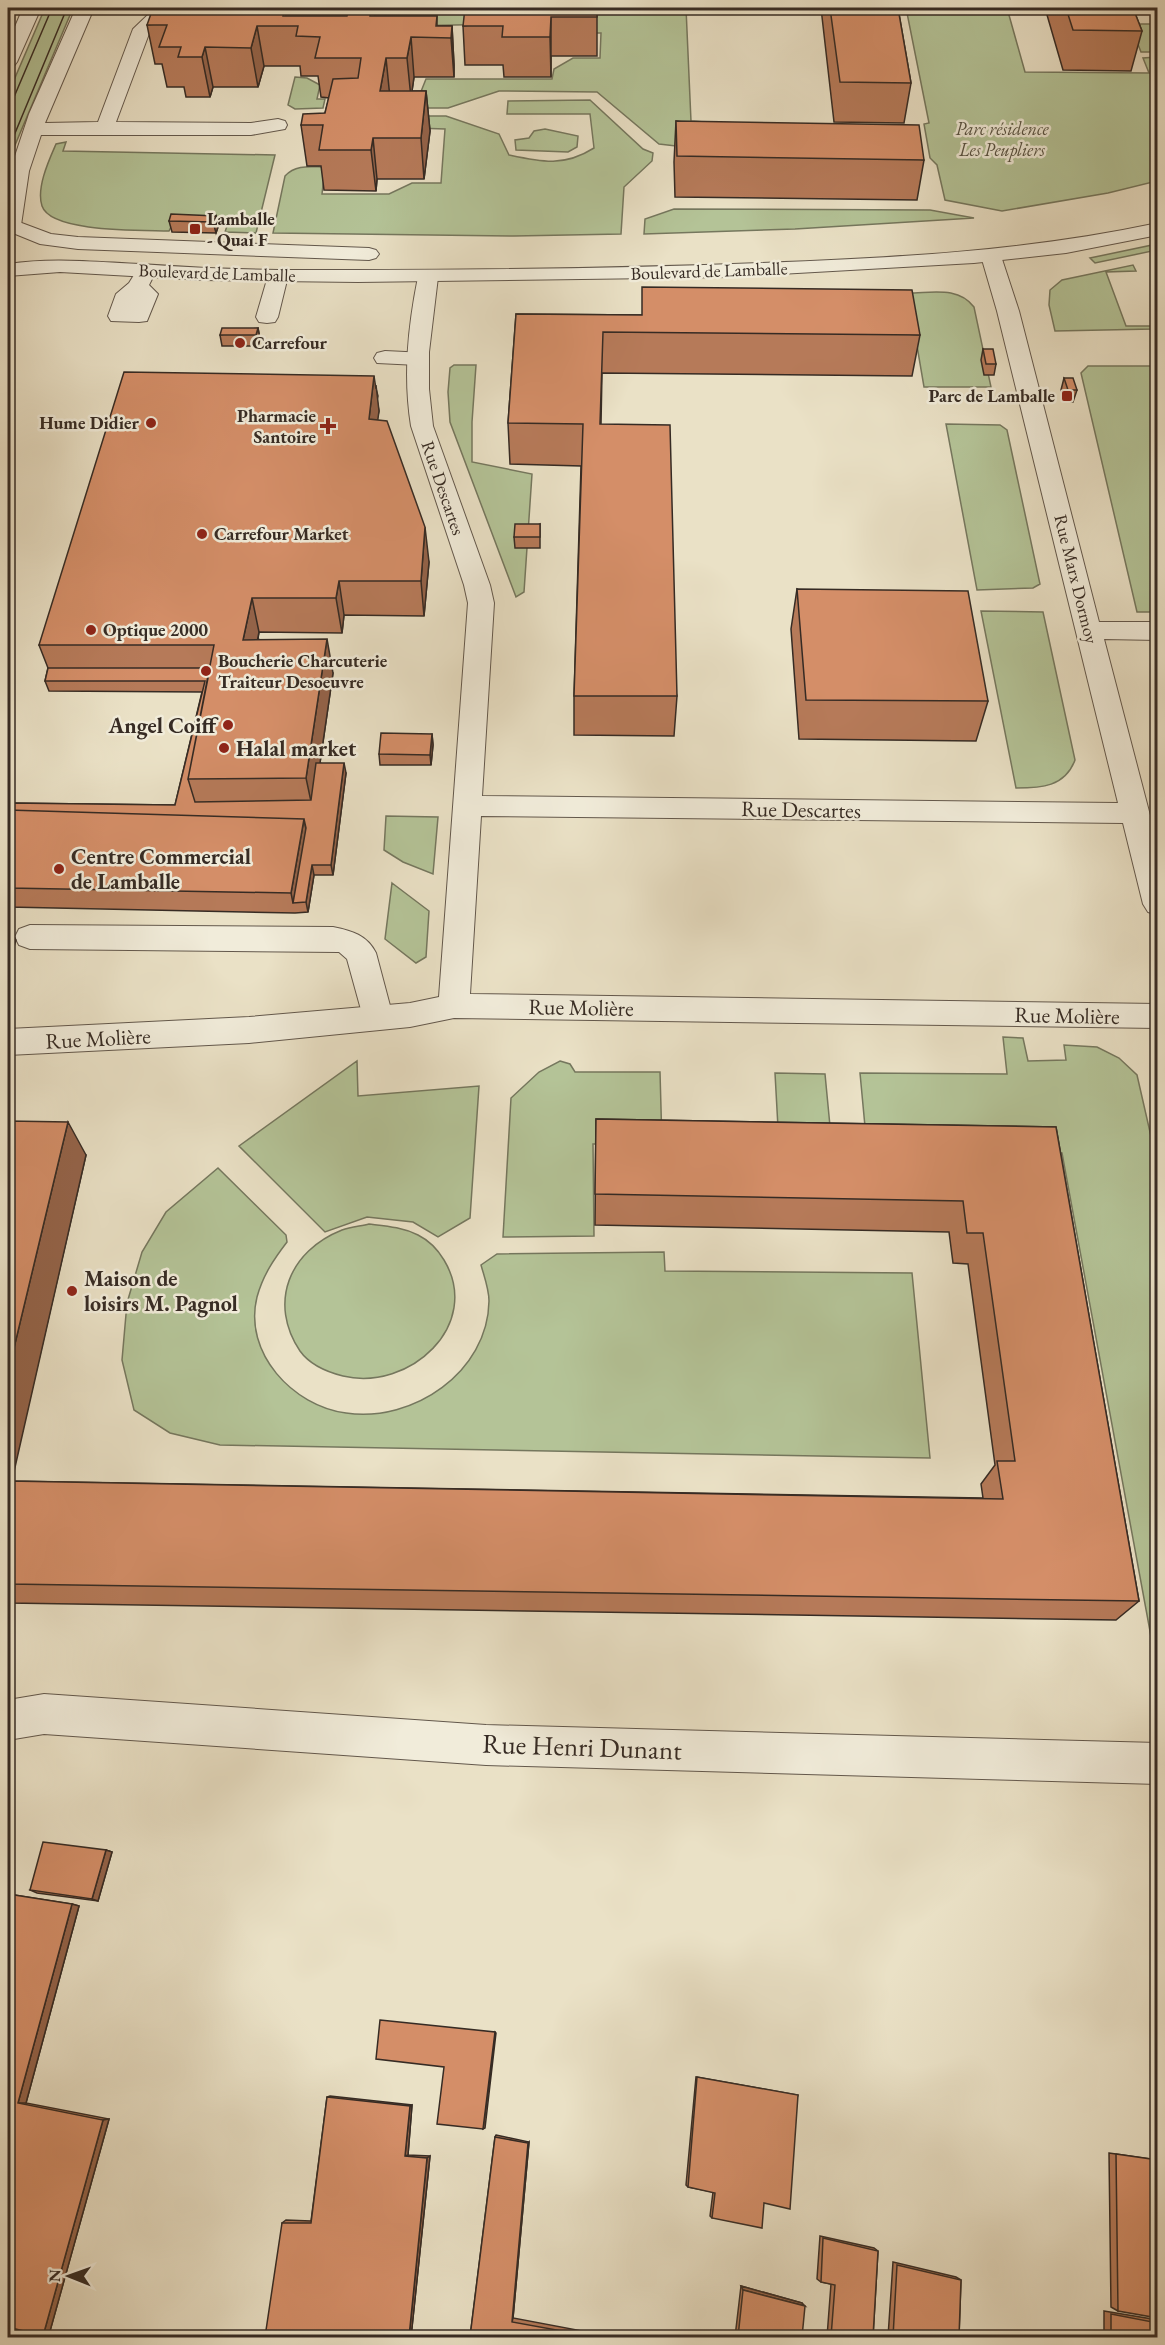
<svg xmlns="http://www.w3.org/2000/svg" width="1165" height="2345" viewBox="0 0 1165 2345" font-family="'EB Garamond',serif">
<rect width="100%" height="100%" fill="#eae1c6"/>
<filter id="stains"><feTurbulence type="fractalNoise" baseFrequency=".00333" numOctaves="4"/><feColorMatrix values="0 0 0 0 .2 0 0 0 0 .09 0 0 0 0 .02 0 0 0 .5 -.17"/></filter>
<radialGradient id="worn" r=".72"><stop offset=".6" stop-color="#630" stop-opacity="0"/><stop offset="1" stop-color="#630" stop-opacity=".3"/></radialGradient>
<path fill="#b4c397" stroke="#75775e" stroke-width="1.5" d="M 45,8 L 73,8 L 10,157 L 8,173 L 8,94 Z
M 331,8 L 578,8 L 516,17 L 508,24 L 400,26 L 385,19 L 386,8 Z
M 596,8 L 686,8 L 691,121 L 719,123 L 676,146 L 659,144 L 597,92 L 499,91 L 448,108 L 400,108 L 418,99 L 426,79 L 552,79 L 554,69 L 573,58 L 600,58 L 601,33 L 577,33 Z
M 906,8 L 1007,8 L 1025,72 L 1149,73 L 1143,58 L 1157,57 L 1157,181 L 1108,193 L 1002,211 L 945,200 L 937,165 L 930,158 L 924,124 L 929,123 Z
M 1130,24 L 1157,24 L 1157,52 L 1141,52 Z
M 295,77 L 307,78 L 320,85 L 317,99 L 325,99 L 323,108 L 295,109 L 288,105 Z
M 590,100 L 643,149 L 653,153 L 652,161 L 624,187 L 621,234 L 514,236 L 273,233 L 285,176 C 296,164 311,167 325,167 L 322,194 L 389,194 L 412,183 L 441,183 L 445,129 L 415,128 L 399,116 L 446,116 L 499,134 L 509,155 C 542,162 564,167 594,148 L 590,114 L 507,114 L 508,101 Z
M 545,129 L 578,136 L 577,147 L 568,152 L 516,150 L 515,140 L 529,138 L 534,131 Z
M 66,142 L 63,151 L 275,155 L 256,233 L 225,232 L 227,226 L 172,225 L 169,231 C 144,230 51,233 42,206 C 36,188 49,160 56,144 Z
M 674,209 L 930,210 L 974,218 L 795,229 L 644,234 L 645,219 Z
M 1157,244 L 1157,250 L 1095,263 L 1090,258 Z
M 1133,265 L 1136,271 L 1106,272 L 1126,326 L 1157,326 L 1153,329 L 1055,331 L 1049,305 L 1050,290 L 1062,280 Z
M 908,293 C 932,293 958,286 974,307 L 991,387 L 924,387 Z
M 454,365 L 476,365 L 472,422 L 472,462 L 532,474 L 524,592 L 516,597 L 450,422 L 448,392 L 450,368 Z
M 1088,366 L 1157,366 L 1157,612 L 1137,612 L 1081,373 Z
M 946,424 L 1000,425 L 1007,430 L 1040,584 L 1033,588 L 977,590 Z
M 981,611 L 1043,612 L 1075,760 C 1065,787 1041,788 1016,788 Z
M 386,816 L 438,817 L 433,874 L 403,862 L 384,850 Z
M 392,883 L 429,911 L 426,957 L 416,963 L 385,939 Z
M 1003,1037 L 1023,1038 L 1028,1061 L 1066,1060 L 1064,1045 L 1097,1047 L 1119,1058 L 1137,1075 L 1158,1167 L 1157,1645 L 1152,1642 L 1062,1153 L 867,1148 L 860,1073 L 1007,1074 Z
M 357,1061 L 358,1096 L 479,1086 L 470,1218 L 438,1237 L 413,1222 L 367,1217 L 325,1232 L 239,1146 Z
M 560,1061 L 570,1064 L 575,1072 L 660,1072 L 662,1144 L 593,1144 L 594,1236 L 503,1237 L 511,1098 L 539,1072 Z
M 775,1073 L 825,1074 L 832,1147 L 779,1146 Z
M 218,1168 L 286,1235 L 287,1242 C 274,1259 263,1275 257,1297 C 243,1353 293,1406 346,1413 C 413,1423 488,1372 489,1301 C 489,1289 484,1276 481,1265 L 497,1254 L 664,1252 L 665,1271 L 912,1273 L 930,1458 L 220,1445 L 170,1433 L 134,1410 L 122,1360 L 127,1303 L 142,1252 L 166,1212 Z
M 369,1224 C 386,1226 402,1227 418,1235 C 428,1240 438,1250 444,1260 C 483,1325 409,1392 343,1376 C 327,1372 310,1365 300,1351 C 268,1303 289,1251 342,1230 C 351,1227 361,1226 369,1224 Z"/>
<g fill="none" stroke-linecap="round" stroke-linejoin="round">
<g stroke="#63584c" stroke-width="2">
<path id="service" d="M 146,265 L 153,267 L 156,271 L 149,285 L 158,294 L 147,321 L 139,322 L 111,321 L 108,316 L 116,294 L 129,283 L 139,267 Z
M 278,270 L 285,272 L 288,276 L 278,317 L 275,322 L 267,323 L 259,322 L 256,317 L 268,276 L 271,272 Z
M 385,351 L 426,353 L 429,358 L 426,363 L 418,365 L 377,363 L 374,358 L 377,353 Z
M 30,925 L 333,927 C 352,931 367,935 376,953 L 393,1017 L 389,1026 L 378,1029 L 367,1026 L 363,1017 L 347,959 L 339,952 L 30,949 L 19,945 L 15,937 L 19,929 Z"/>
</g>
<g stroke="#63584c" stroke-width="2">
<path id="minor" d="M 23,8 L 41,8 L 17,62 L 14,66 L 8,67 L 8,43 Z
M 76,8 L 94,8 L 45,123 L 98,122 L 133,29 L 155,8 L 172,8 L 150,31 L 116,122 L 251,123 L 278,119 L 285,121 L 287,125 L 285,129 L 251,135 L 41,135 L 29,171 L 21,225 L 18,229 L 8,230 L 10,171 L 29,114 Z
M 991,250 L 998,252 L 1001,256 L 1019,311 L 1099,622 L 1158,622 L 1158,640 L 1104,639 L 1158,846 L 1158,915 L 1148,912 L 1143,904 L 1123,823 L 481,816 L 470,994 L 1158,1004 L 1158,1028 L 454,1018 L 410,1027 L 249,1043 L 8,1055 L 8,1029 L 249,1017 L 410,1003 L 439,997 L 468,603 L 464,585 L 411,426 C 403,376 408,327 418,277 L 421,273 L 428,271 L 435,273 L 438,277 L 429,352 L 429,389 L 433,426 L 490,585 L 494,603 L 482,796 L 1118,803 L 997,311 L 981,256 L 984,252 Z
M 44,1694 L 486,1725 L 1158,1743 L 1158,1784 L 486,1765 L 44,1734 L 8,1740 L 8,1700 Z"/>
</g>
<g stroke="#63584c" stroke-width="2">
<path id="tertiary" d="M 11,219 L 51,234 L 78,237 L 369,248 L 376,250 L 379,254 L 376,258 L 369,260 L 78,249 L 40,244 L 8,231 L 8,220 Z
M 1158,223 L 1158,235 L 1066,253 L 974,263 L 728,277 L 358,282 L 203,280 L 60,272 L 8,276 L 8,264 C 52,257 96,262 140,264 C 194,268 248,270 303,270 C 455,270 608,269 760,263 C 894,258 1027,251 1158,223 Z"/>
</g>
<use href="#service" fill="#f1ecda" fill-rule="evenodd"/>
<use href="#minor" fill="#f1ecda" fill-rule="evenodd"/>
<use href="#tertiary" fill="#f1ecda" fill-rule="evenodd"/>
<path stroke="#362b24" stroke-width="1.5" d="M 8,111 L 52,8
M 8,150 L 67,8"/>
</g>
<path fill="#b67a59" stroke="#362b24" stroke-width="1.5" d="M 285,8 L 286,16 L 437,16 L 437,26 L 452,26 L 454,65 L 454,77 L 414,77 L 412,91 L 426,91 L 430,131 L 424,179 L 377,179 L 376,191 L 324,190 L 321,166 L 307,166 L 301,125 L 325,113 L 329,98 L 321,97 L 318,76 L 301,76 L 300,66 L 264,66 L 258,87 L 213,87 L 210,97 L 186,97 L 184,87 L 167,87 L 162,64 L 155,64 L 147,25 Z
M 597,8 L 597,56 L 551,56 L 551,77 L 504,77 L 503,65 L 465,65 L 463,26 Z
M 821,8 L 898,8 L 911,83 L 904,123 L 834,122 Z
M 1045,8 L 1133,8 L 1142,31 L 1131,71 L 1063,70 Z
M 676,121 L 924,160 L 917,200 L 675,197 L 674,162 Z
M 216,216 L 218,227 L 216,233 L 172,232 L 169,221 Z
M 516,314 L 641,315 L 920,335 L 912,376 L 602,373 L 601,424 L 677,696 L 674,736 L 574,735 L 574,696 L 581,466 L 510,464 L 508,423 Z
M 258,328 L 260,339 L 258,346 L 222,346 L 220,335 Z
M 983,349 L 996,364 L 994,375 L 984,375 L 981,360 Z
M 1064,378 L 1077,390 L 1073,402 L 1065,402 L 1061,390 Z
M 375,385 L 378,396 L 377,400 L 379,411 L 377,420 L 429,562 L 424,616 L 344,615 L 342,633 L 259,632 L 258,639 L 333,673 L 320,763 L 346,773 L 333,875 L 314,875 L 308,912 L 295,913 L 8,907 L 8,803 L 175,805 L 202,692 L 49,691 L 45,681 L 48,668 L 39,645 Z
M 540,524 L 540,548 L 515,548 L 514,537 Z
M 797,589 L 988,701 L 976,741 L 799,739 L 791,629 Z
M 432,734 L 433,745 L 431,765 L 380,765 L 379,754 Z
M 596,1119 L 1056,1127 L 1139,1601 L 1116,1620 L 8,1603 L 8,1121 L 86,1155 L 11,1481 L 983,1498 L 981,1484 L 995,1465 L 968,1264 L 953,1263 L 949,1232 L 595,1225 Z
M 106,1850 L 112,1852 L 98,1901 L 37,1893 L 30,1890 Z
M 8,1894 L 72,1904 L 79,1906 L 26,2103 L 109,2119 L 50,2331 L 43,2336 L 8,2327 Z
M 696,2077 L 798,2095 L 764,2203 L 712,2218 L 710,2216 L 713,2192 L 688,2187 L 686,2185 Z
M 330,2096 L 412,2105 L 408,2155 L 430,2156 L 411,2337 L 282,2223 L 286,2220 L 311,2221 L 327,2097 Z
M 496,2135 L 529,2142 L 513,2318 L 609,2336 L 609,2337 L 470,2337 L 495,2137 Z
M 1109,2153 L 1158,2160 L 1118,2311 L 1111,2307 Z
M 820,2236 L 874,2248 L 878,2251 L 873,2337 L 827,2337 L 831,2284 L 821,2282 L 817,2279 Z
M 893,2262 L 956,2277 L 961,2280 L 959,2337 L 888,2337 Z
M 741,2286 L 802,2303 L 802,2337 L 735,2337 Z
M 1104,2311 L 1158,2320 L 1158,2337 L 1104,2337 Z"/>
<path fill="#946349" stroke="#362b24" stroke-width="1.5" d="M 371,8 L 374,8 L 377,36 L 370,16 Z
M 551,17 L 551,77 L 550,37 Z
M 257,26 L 264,66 L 258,87 L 251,48 Z
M 452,26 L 454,65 L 454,77 L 451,38 Z
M 411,37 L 414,77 L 411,98 L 407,58 Z
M 205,47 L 213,87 L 210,97 L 202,57 Z
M 386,58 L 390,98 L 380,91 Z
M 426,91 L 430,131 L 424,179 L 421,138 Z
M 373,138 L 377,179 L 376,191 L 371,150 Z
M 216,216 L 218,227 L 216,233 L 213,222 Z
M 258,328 L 260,339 L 258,346 L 256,335 Z
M 374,376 L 376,389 L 376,385 L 379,411 L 373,454 L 369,419 Z
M 425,527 L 429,562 L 424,616 L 421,581 Z
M 339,581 L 344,615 L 342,633 L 336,598 Z
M 252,598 L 259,632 L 251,673 L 243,640 Z
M 327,639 L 333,673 L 313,811 L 306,778 Z
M 432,734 L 433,745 L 431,765 L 430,755 Z
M 344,763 L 346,773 L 333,875 L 331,865 Z
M 304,819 L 308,839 L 293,903 L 291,893 Z
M 312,865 L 314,875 L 308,912 L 306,902 Z
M 11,930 L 16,940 L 8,967 L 8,941 Z
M 68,1122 L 86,1155 L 8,1498 L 8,1373 Z
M 106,1850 L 112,1852 L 98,1901 L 92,1899 Z
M 72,1904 L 79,1906 L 26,2103 L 18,2103 Z
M 495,2032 L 496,2033 L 485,2128 L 483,2129 Z
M 412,2105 L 408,2155 L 405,2156 L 410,2106 Z
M 109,2119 L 50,2331 L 43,2336 L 103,2120 Z
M 529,2142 L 513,2318 L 512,2322 L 528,2143 Z
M 430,2156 L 411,2337 L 409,2337 L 427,2158 Z
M 741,2286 L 802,2303 L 805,2306 L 743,2290 Z"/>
<path fill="#d48e68" stroke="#362b24" stroke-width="1.5" d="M 153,8 L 284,8 L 283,16 L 347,16 L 349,8 L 371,8 L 370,16 L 437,16 L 436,26 L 452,26 L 451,38 L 411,37 L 407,58 L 386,58 L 380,91 L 426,91 L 421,138 L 373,138 L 371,150 L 319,150 L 323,125 L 301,125 L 303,114 L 325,113 L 333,79 L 358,78 L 361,58 L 315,58 L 320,37 L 296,36 L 298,26 L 257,26 L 251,48 L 205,47 L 202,57 L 178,57 L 181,47 L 159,47 L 167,25 L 147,25 Z
M 465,8 L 597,8 L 597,17 L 551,17 L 550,37 L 502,37 L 503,26 L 463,26 Z
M 830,8 L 898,8 L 911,83 L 840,82 Z
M 1066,8 L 1133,8 L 1142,31 L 1073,30 Z
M 676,121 L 919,125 L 924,160 L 677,156 Z
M 171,214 L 216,216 L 213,222 L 169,221 Z
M 642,287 L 912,290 L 920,335 L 603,332 L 600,424 L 670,425 L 677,696 L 574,696 L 583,424 L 508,423 L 516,314 L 642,315 Z
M 222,328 L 258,328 L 256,335 L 220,335 Z
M 983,349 L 993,349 L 996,364 L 986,364 Z
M 124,372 L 374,376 L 369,419 L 387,421 L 425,527 L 421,581 L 339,581 L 336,598 L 252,598 L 243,640 L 327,639 L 306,778 L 188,779 L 214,645 L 39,645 Z
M 1064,378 L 1073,378 L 1077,390 L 1068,390 Z
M 515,524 L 540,524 L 540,537 L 514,537 Z
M 797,589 L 968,591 L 988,701 L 806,700 Z
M 48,668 L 210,668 L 188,779 L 195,802 L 311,800 L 316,763 L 344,763 L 331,865 L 312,865 L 306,902 L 293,903 L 306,828 L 304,819 L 8,810 L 8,803 L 175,805 L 205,681 L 45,681 Z
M 381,733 L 432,734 L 430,755 L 379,754 Z
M 8,810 L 304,819 L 291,893 L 8,888 Z
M 8,930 L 11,930 L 8,941 Z
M 596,1119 L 1056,1127 L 1139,1601 L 8,1584 L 8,1481 L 1003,1499 L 997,1461 L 1015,1461 L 983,1233 L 967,1233 L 963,1201 L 595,1194 Z
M 8,1121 L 68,1122 L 8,1373 Z
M 43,1842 L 106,1850 L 92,1899 L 30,1890 Z
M 8,1894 L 72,1904 L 18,2103 L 103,2120 L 43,2336 L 8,2327 Z
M 380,2020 L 495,2032 L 483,2129 L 437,2124 L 444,2067 L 376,2059 Z
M 697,2077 L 798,2095 L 790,2209 L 764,2203 L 762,2228 L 712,2218 L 715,2193 L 688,2187 Z
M 327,2097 L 410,2106 L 405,2156 L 427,2158 L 409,2337 L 265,2337 L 282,2223 L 311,2223 Z
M 495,2137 L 528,2143 L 512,2322 L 595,2337 L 470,2337 Z
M 1116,2154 L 1158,2160 L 1158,2318 L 1118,2311 Z
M 823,2238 L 878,2251 L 873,2337 L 831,2337 L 835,2285 L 821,2282 Z
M 897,2265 L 961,2280 L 959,2337 L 893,2337 Z
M 743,2290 L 805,2306 L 802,2337 L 738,2337 Z
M 1111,2314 L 1158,2323 L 1158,2337 L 1111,2337 Z"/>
<g fill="#8f2418" stroke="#f1ecda" stroke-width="2">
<rect x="189" y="223" width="12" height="12" rx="3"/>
<circle cx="240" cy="343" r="6"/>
<rect x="1061" y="390" width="12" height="12" rx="3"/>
<circle cx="151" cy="423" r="6"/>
<path d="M325 417h6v6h6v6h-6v6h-6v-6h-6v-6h6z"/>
<circle cx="202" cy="534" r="6"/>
<circle cx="91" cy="630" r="6"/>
<circle cx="206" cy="671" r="6"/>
<circle cx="228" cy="725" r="6"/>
<circle cx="224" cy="748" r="6"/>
<circle cx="59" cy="869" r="6"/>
<circle cx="72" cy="1291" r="6"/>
</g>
<g text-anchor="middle" stroke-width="5" stroke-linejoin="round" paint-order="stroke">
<g font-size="18" font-style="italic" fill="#565141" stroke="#f1ecda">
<text x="1002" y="135">Parc résidence<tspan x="1002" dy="21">Les Peupliers</tspan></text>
</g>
<g font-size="18" font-weight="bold" fill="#362b24" stroke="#f1ecda" text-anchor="start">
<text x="207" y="225">Lamballe<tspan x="207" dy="21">- Quai F</tspan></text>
<text x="252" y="349">Carrefour</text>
<text x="1055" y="402" text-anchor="end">Parc de Lamballe</text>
<text x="316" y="422" text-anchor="end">Pharmacie<tspan x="316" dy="21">Santoire</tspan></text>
<text x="139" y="429" text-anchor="end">Hume Didier</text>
<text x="214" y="540">Carrefour Market</text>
<text x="103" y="636">Optique 2000</text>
<text x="218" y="667">Boucherie Charcuterie<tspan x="218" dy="21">Traiteur Desoeuvre</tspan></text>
</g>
<g font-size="18" fill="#362b24" stroke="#f1ecda">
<text transform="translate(709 271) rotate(-2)" y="6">Boulevard de Lamballe</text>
<text transform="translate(217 273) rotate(2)" y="6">Boulevard de Lamballe</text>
<text transform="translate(443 488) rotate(71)" y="6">Rue Descartes</text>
<text transform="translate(1076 579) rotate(76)" y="6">Rue Marx Dormoy</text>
</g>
<g font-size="22" font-weight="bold" fill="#362b24" stroke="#f1ecda" text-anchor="start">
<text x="216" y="733" text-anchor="end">Angel Coiff</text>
<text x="236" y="756">Halal market</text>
<text x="71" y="864">Centre Commercial<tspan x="71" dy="25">de Lamballe</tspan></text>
<text x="84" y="1286">Maison de<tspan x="84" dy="25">loisirs M. Pagnol</tspan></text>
</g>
<g font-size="22" fill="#362b24" stroke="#f1ecda">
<text transform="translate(801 809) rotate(1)" y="8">Rue Descartes</text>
<text transform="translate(581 1007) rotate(1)" y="8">Rue Molière</text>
<text transform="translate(1067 1015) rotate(1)" y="8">Rue Molière</text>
<text transform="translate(98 1038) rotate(-3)" y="8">Rue Molière</text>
</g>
<g font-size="27" fill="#362b24" stroke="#f1ecda">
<text transform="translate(582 1747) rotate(2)" y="9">Rue Henri Dunant</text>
</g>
</g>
<rect width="1165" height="2345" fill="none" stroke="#eae1c6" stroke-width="30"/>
<rect x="9" y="9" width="1147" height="2327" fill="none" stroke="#362b24" stroke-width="3"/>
<rect x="15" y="15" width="1135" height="2315" fill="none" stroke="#362b24" stroke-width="1.5"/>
<g transform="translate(69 2276) rotate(271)" stroke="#f1ecda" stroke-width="4.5" paint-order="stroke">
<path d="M0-4.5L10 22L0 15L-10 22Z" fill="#362b24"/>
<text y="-9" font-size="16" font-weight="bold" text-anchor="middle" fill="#362b24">N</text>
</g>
<rect width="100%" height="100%" filter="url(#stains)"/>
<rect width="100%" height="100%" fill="url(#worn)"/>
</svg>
